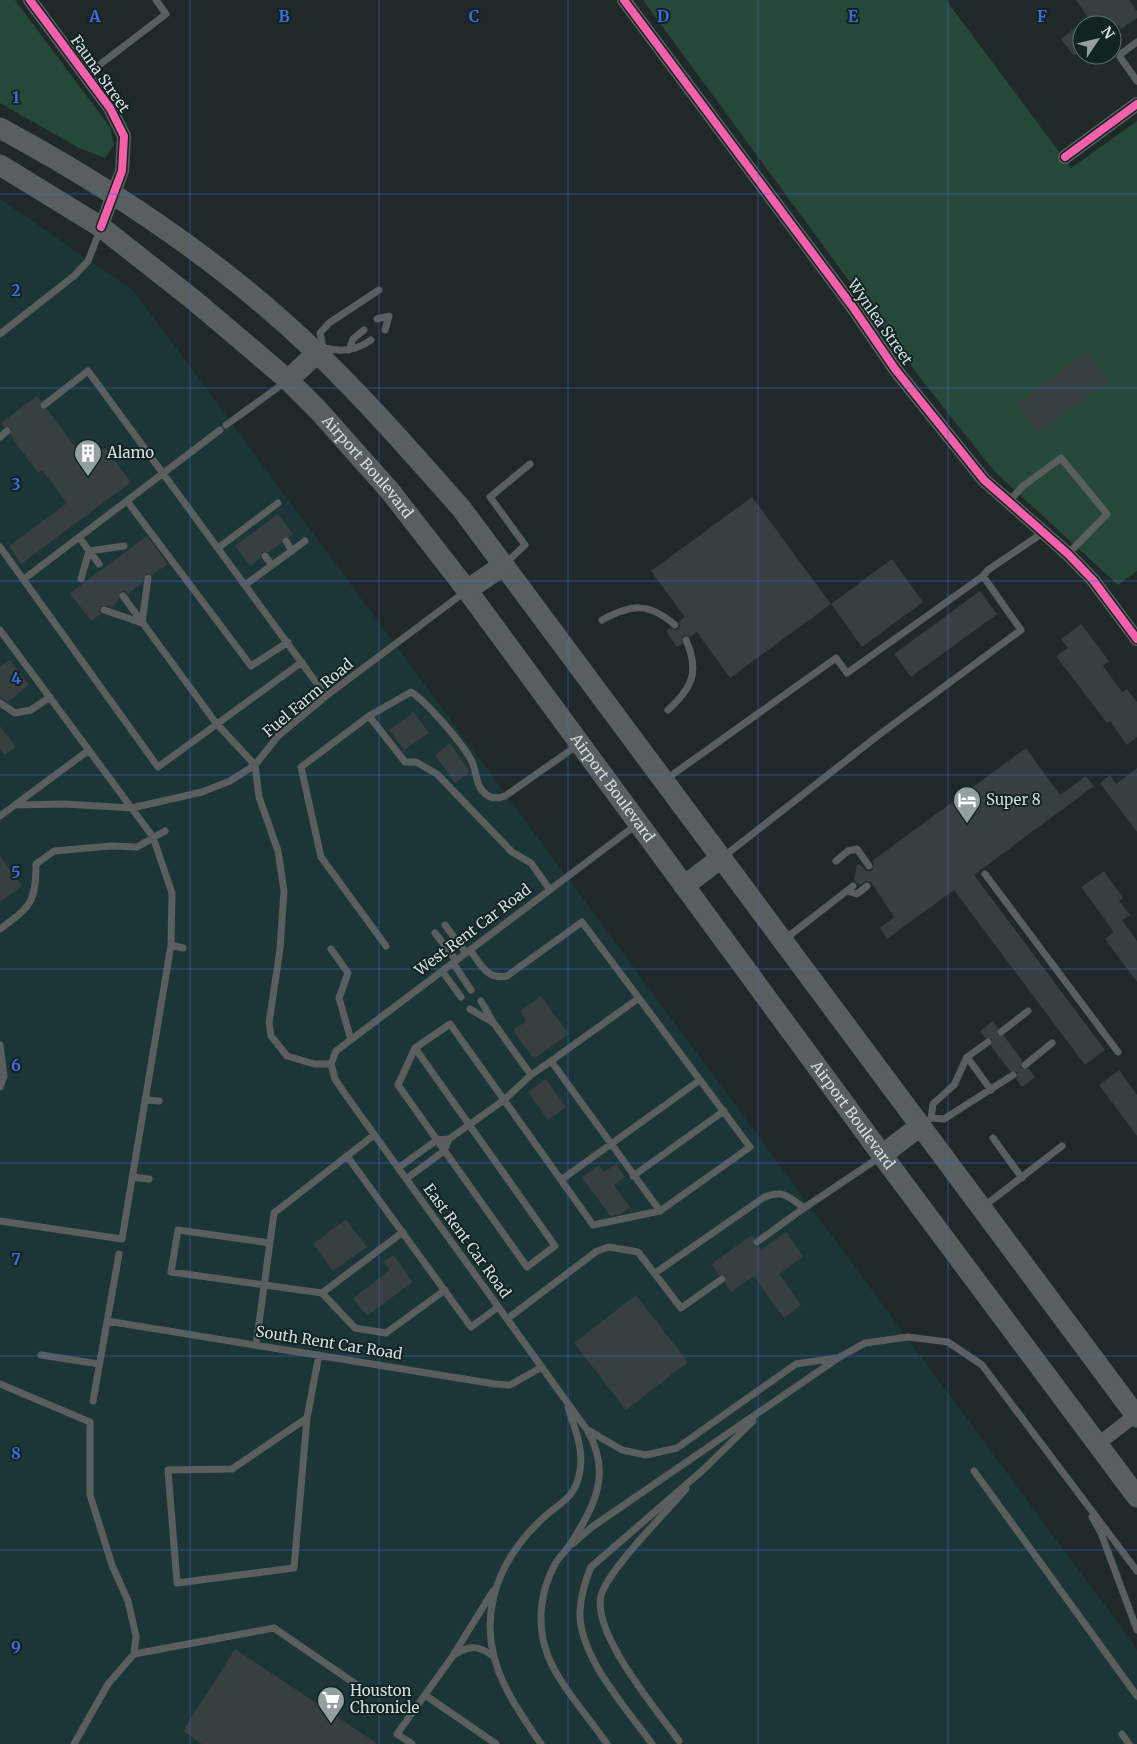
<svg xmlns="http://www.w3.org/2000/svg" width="1137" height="1744" viewBox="0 0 1137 1744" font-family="Merriweather,serif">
<rect width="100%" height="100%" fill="#1f2929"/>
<path fill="#1c3536" d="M 0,199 L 134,291 L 1137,1649 L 1137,1744 L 0,1744 Z"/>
<path fill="#254839" d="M 0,0 L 15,0 L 110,127 L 114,145 L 105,158 L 79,148 L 0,103 Z
M 643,0 L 946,0 L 1071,168 L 1137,121 L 1137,571 L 1118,585 L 995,472 L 924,383 Z"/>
<path fill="#373f40" d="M 1076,0 L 1129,0 L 1137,11 L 1137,18 L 1121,29 L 1118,25 L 1093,25 Z
M 1082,23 L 1082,49 L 1074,56 L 1061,39 Z
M 1088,351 L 1109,381 L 1038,433 L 1016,404 Z
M 37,396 L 41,401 L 40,408 L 47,409 L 86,462 L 105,448 L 131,482 L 21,564 L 9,546 L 67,503 L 42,470 L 38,473 L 10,435 L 11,428 L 4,427 L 1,423 Z
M 752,497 L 831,604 L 730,678 L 697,632 L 690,637 L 686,635 L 682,636 L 682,644 L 677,647 L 666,631 L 670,628 L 677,630 L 680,626 L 679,622 L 685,617 L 651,571 Z
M 278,514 L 293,534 L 289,537 L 283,537 L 281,543 L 269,552 L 262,552 L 260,558 L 250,566 L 235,546 Z
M 147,536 L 168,564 L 152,575 L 146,573 L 142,583 L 128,594 L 125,591 L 120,592 L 119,600 L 111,607 L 101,606 L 99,611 L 101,614 L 91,621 L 70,593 Z
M 892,559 L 923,602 L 862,647 L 831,604 Z
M 980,591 L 997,614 L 911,677 L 894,654 Z
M 1081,624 L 1109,661 L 1103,666 L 1122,692 L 1127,689 L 1137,702 L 1137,737 L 1127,745 L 1110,721 L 1107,723 L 1056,656 L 1068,648 L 1061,639 Z
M 10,660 L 29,685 L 8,702 L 0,698 L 0,667 Z
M 414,712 L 429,733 L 404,750 L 389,730 Z
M 0,726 L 16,747 L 5,755 L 0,749 Z
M 450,743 L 470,772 L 455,783 L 435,755 Z
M 1026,748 L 1060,795 L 1086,776 L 1094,786 L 974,875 L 1105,1050 L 1085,1065 L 954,890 L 887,939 L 880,928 L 894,917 L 871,882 L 866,881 L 860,885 L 854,881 L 857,864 L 861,865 L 867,871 L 872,871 L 874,866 L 872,861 Z
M 1137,768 L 1137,832 L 1100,783 L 1110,775 L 1116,784 Z
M 0,856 L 22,886 L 0,902 Z
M 1104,871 L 1123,898 L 1119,901 L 1130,915 L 1122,920 L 1137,941 L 1137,982 L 1105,939 L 1114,932 L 1081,887 Z
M 541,996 L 569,1034 L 534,1059 L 513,1030 L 526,1021 L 520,1011 Z
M 993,1021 L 998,1028 L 997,1035 L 1004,1036 L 1022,1060 L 1021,1068 L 1029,1069 L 1035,1077 L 1022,1087 L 1016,1079 L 1017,1072 L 1010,1071 L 991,1046 L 992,1039 L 985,1038 L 980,1031 Z
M 1119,1070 L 1137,1095 L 1137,1136 L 1099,1085 Z
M 546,1079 L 566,1107 L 548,1120 L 528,1092 Z
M 616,1164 L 625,1177 L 614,1185 L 630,1207 L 621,1214 L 610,1216 L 582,1177 L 599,1165 L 604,1172 Z
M 346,1219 L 367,1247 L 333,1271 L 313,1244 Z
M 786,1232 L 803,1257 L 779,1274 L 801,1305 L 784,1318 L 754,1276 L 731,1292 L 725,1283 L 726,1276 L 719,1275 L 711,1264 L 752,1235 L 754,1238 L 753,1245 L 762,1249 Z
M 393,1255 L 413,1282 L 367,1316 L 353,1298 L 390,1270 L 383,1262 Z
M 636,1295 L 688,1362 L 626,1410 L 574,1343 Z
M 235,1649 L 378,1744 L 202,1744 L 183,1731 Z"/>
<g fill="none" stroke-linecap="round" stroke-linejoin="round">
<path stroke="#5a5e5e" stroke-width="7" d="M 1137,42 L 1122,53 L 1120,57 L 1137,81
M 85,76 L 166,14 L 156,0
M 377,319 L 389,316
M 385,330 L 389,316
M 0,334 L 74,276 L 88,261 L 100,230
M 323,347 L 320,333 L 329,323 L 379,290
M 323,347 C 341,353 356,351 371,340
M 349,350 L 353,339 L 364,330
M 44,405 L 88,371 L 326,696
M 226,425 L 287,381
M 0,437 L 7,431
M 127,501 L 251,666 L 288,642
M 1009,501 L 1023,486 L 1061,458 L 1107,514 L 1068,554
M 79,537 L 89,551 L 124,546
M 286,541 L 292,551
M 0,547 L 158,767 L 302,662
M 218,548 L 278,503
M 89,551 L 99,564
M 265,556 L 272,565
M 506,563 L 525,545 L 490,497 L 530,464
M 983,576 L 988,570 L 1044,532
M 24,579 L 220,430
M 81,579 L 89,551
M 245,585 L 305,541
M 104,610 L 142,623
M 602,620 C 632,604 648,602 675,625
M 142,623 L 148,578
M 0,630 L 153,837 L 172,893 L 171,945 L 122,1239 L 0,1221
M 0,703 L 15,713 L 31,710 L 50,697
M 668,710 C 692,688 700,672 686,640
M 369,716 L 405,762 L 416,762 L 437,774 L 512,852 L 531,863 L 550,890
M 665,780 L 836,658 L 847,673 L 983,576 L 1021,630 L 880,734 L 723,857
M 15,805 L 64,804 L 132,808 L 202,792 L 230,781 L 255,765 L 216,723 L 123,596
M 0,816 L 89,750
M 836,861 L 848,851 L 857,849 L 869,866
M 985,874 L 1118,1052
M 847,891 L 857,894 L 867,886
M 445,925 L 466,953
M 0,929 C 30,907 36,903 36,864 L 54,851 L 111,846 L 137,847 L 165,831
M 435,933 L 456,960
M 785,939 L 853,886
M 171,945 L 183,948
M 386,946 L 321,857 L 301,767 L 369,716 L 411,692 C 426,701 467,748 473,764 C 477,776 476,787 487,795 C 492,799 500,798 505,796 L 578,745
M 331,949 L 348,973 L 339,998 L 351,1040
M 470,950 C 481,965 487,980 507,976 L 582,922 L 750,1147 L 660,1211 L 551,1061 L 531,1075 L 493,1022 L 481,1001
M 453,963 L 471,990
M 442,971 L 461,997
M 470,1009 L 492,1022
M 1001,1032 L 1028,1011
M 0,1045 L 4,1076 L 0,1087
M 415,1048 L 555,1246 L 527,1267 L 398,1085 L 415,1048 L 450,1024 L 593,1225 L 660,1211
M 967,1057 L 991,1090
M 551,1061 L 639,998
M 331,1064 L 335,1079 L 345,1094 L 587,1430 C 613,1474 594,1507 569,1546 C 565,1552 559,1557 555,1564 C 540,1592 536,1625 548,1656 C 558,1683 590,1719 607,1744
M 331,1064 L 314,1064 L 287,1056 L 271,1036 L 269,1023 L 280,949 L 284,891 L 278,851 L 259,797 L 255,765 L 278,736 L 326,696 L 466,591
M 331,1064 L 336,1051 L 636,825
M 1025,1065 L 1052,1043
M 146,1100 L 159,1101
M 931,1118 L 933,1104 L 954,1085 L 967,1057 L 988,1042
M 923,1124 L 931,1118 L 944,1119 L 1013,1075
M 993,1138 L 1022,1178
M 347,1156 L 471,1327 L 498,1307
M 398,1168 L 437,1140 L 449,1139 L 504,1100 L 531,1075
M 633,1176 L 724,1111
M 132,1177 L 149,1179
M 406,1179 L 444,1151 L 449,1139
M 561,1180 L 700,1080
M 983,1207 L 1062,1146
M 757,1242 L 804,1208
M 270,1243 L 178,1230 L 171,1272 L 322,1293 L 355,1328 L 386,1333 L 445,1290
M 655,1273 L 763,1198 C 782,1189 788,1196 804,1208 L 880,1157
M 322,1293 L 403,1232
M 507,1319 L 597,1251 L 609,1247 L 638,1252 L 681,1308 L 722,1279
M 107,1321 L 495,1384 L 510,1385 L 542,1367
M 256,1345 L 274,1213 L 374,1135
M 41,1355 L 99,1364
M 0,1384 L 90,1422 L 90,1495 L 112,1565 L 128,1601 L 136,1636 L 134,1654 L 108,1684 L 74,1744
M 93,1401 L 119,1254
M 307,1418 L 232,1469 L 168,1470 L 177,1583 L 294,1568 L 307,1418 L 319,1355
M 588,1430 L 622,1450 L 646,1455 L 677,1448 L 796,1364 L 836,1358
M 974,1471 L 1137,1696
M 1092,1517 L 1101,1533 L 1137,1630
M 572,1544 L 592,1527 L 838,1358 L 865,1343 L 908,1337 L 948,1342 L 982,1365 L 1137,1571
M 134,1654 L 274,1628 L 357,1685
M 454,1655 C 470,1645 478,1645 493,1656
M 425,1695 L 496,1744
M 1122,1734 L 1129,1744
M 679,1741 C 657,1710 592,1634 601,1596 C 607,1571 667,1511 686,1489
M 412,1744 L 397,1734 L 452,1657 L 493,1591
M 541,1744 C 528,1725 515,1707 505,1686 C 474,1624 494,1564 542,1519 C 560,1502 576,1499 580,1470 C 584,1449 574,1427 568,1407
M 652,1744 C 627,1709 578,1656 580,1611 C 581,1595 585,1581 591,1567 L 703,1470 L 753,1421"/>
<path stroke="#5a5e5e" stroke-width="14" d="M 30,0 L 110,108 L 124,136 L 122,171 L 101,227
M 624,0 L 852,306 L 895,369 L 984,480 L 1068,554 L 1093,580 L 1137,639
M 1065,157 L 1137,104
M 1098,1444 L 1137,1414"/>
<g stroke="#585f5e" stroke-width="21">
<path d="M 0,128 C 113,189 224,263 317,353 C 368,402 414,455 461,508 L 1137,1417"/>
<path id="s1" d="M 0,165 L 101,227 L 195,301 L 288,380 L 318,410 L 390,491 L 467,590 L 882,1155 L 1137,1497"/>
<path d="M 288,380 L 317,353"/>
<path d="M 467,590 L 504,565"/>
<path d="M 684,886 L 721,858"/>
<path d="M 882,1155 L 920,1126"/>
</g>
<g stroke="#122324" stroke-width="11">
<path id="cycleway" d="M 30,0 L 110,108 L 124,136 L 122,171 L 101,227
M 624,0 L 852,306 L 895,369 L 984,480 L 1068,554 L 1093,580 L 1137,639
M 1065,157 L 1137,104"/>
</g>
<use href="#cycleway" stroke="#f560ab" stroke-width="8"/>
</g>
<path fill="none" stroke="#416bd9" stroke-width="1" stroke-opacity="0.55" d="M 190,0 L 190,1744M 379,0 L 379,1744M 568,0 L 568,1744M 758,0 L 758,1744M 948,0 L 948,1744M 0,194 L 1137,194M 0,388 L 1137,388M 0,581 L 1137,581M 0,775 L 1137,775M 0,969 L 1137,969M 0,1163 L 1137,1163M 0,1356 L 1137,1356M 0,1550 L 1137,1550"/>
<defs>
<g id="building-pin" transform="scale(1.4375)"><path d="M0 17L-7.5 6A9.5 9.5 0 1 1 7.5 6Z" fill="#949f9f" stroke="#122324"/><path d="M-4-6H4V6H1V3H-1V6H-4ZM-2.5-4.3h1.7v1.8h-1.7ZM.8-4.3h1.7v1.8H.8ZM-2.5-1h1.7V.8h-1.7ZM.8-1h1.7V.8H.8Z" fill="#fff"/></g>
<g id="hotel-pin" transform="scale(1.4375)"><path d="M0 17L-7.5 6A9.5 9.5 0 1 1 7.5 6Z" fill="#949f9f" stroke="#122324"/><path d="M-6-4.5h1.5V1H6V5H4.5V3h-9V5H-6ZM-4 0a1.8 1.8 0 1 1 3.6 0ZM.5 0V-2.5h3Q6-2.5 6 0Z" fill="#fff"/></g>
<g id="supermarket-pin" transform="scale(1.4375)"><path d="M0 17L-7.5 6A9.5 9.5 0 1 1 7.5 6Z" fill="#949f9f" stroke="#122324"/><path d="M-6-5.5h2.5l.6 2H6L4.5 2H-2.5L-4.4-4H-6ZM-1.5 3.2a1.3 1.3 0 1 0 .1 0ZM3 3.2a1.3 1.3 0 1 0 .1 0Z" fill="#fff"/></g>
</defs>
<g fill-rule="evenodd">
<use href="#building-pin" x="88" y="453"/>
<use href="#hotel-pin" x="967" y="800"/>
<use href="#supermarket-pin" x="331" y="1700"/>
</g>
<g text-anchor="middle" stroke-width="4" stroke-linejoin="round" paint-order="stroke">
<g font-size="15" fill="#d3dede" stroke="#122324">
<text transform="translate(100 74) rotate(55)" y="5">Fauna Street</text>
<text transform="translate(880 322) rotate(55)" y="5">Wynlea Street</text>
<text dy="5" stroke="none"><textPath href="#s1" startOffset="478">Airport Boulevard</textPath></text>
<text transform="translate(308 698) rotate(-40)" y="5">Fuel Farm Road</text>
<text dy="5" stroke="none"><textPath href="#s1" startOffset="882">Airport Boulevard</textPath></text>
<text transform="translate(473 930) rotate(-37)" y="5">West Rent Car Road</text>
<text dy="5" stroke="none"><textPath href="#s1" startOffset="1288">Airport Boulevard</textPath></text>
<text transform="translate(467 1241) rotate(54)" y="5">East Rent Car Road</text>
<text transform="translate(329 1343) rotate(9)" y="5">South Rent Car Road</text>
</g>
<g font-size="15" fill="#d3dede" stroke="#122324" text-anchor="start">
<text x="107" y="458">Alamo</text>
<text x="986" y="805">Super 8</text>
<text x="350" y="1696">Houston<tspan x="350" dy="17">Chronicle</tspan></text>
</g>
</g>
<g font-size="16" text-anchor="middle" font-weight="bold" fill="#416bd9" stroke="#122324" stroke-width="4" stroke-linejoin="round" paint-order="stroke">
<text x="95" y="22">A</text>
<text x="284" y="22">B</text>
<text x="474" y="22">C</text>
<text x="663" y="22">D</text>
<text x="853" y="22">E</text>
<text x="1042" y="22">F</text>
<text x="16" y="103">1</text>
<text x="16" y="296">2</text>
<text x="16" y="490">3</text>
<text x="16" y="684">4</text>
<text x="16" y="878">5</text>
<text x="16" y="1071">6</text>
<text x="16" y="1265">7</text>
<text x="16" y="1459">8</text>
<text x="16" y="1653">9</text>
</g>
<g transform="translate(1097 40) rotate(55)"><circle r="24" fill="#122324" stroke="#5f6e6e"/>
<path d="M0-4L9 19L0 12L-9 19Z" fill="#949f9f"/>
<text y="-8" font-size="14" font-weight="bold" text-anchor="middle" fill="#d3dede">N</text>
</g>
</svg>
